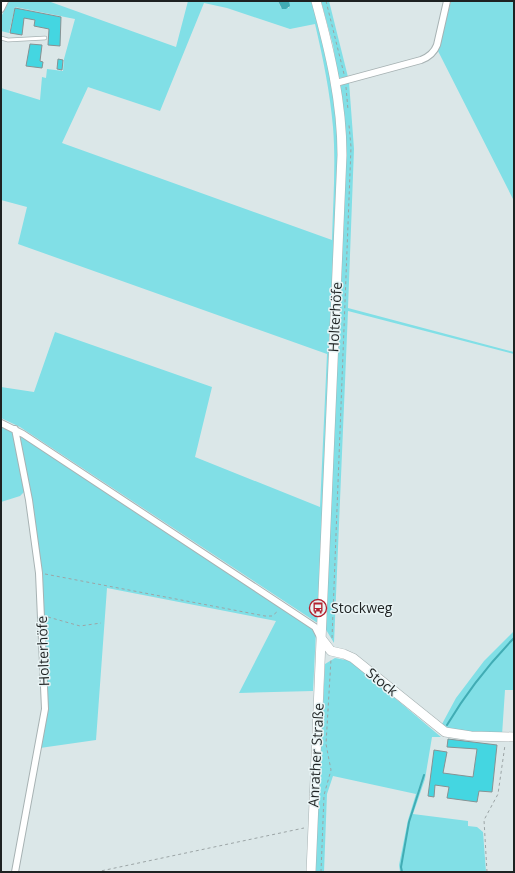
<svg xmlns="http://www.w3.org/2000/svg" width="515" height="873" viewBox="0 0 515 873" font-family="'Open Sans',sans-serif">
<rect width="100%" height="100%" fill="#dbe7e8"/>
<path fill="#81dfe6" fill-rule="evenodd" d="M 9,1 L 48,1 L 176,47 L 188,1 L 278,1 L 281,8 L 289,8 L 289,1 L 314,1 L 329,59 L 339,139 L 318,622 L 316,622 L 20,427 L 1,418 L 1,387 L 34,392 L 55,332 L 212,387 L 195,457 L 320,507 L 327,354 L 18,244 L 27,207 L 1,200 L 1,88 L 40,100 L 42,77 L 46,78 L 47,69 L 63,71 L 64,59 L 75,19 L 15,7 L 9,33 L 1,31 L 1,17 ZM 204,3 L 227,8 L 290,29 L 315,24 C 323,58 330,92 333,127 C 336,164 333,202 332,240 L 62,143 L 88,87 L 160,111 Z
M 321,1 L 329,1 L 348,77 L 338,78 L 333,45 Z
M 451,1 L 514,1 L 514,201 L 438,51 Z
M 349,82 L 354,149 L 348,308 L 514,352 L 514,354 L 348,311 L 334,643 L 325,628 L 340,86 Z
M 1,426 L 12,431 L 25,491 L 20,496 L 1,502 Z
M 19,435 L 316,631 L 313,691 L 239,693 L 276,621 L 107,588 L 96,740 L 40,748 L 48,709 L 43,592 L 42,575 Z
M 514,631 L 514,690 L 505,690 L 502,735 L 448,730 L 442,724 L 456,698 L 484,661 Z
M 335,658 L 351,661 L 441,737 L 432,737 L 425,779 L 413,814 L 468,821 L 468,826 L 477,827 L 483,832 L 486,872 L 400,872 L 399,865 L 408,820 L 416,794 L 333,776 L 327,794 L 324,872 L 315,872 L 325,664 Z"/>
<path fill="#41acb4" d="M 278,1 L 289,1 L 290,6 L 286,9 L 282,9 Z"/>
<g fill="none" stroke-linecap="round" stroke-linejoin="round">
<path stroke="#41acb4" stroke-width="2" d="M 447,725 C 466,693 488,665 514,638
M 402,872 L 401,867 L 409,822 L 424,775"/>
</g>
<path fill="#44d6e1" stroke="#879293" d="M 15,8 L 61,17 L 60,46 L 48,45 L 49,29 L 34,26 L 35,20 L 24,18 L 22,35 L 10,33 Z
M 30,44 L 42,45 L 40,61 L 43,62 L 42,68 L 26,66 Z
M 58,59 L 63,60 L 62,70 L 57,69 Z
M 448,739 L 497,745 L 492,792 L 479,791 L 477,802 L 447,798 L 449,787 L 435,785 L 434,797 L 428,796 L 434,750 L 447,752 L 443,773 L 473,777 L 477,749 L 447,747 Z"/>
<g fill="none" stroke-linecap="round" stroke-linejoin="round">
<g stroke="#a7b2b3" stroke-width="4.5">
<path id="lane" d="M 1,38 L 8,40 L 45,38"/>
</g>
<g stroke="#a7b2b3" stroke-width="8">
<path id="street" d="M 1,9 L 5,1
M 336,83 L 421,60 C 429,57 434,53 437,45 L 447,1
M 1,423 L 23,434 L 315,627 L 320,637
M 15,872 L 45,709 L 39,573 L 29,500 L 15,429"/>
</g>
<g stroke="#a7b2b3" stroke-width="10">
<path id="secondary" d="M 321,638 L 331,651 L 344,654 L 353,658 L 445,732 L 471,736 L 514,737
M 311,872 L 342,155 C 342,102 330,52 316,1"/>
</g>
<path stroke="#9ca5a6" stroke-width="1" stroke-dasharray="3 3" stroke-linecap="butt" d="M 326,1 L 344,74
M 346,87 L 348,110
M 45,574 L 265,616 L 272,616 L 278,611
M 48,617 L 80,626 L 101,623
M 332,638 L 351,147 L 349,125
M 96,872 L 304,828
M 321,872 L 324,795 L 331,770 L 326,744 L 331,659
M 487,872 L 484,820 L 498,794 L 505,745"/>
<use href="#lane" stroke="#fff" stroke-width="3"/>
<use href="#street" stroke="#fff" stroke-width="6"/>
<use href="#secondary" stroke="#fff" stroke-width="9"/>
</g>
<defs>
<g id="bus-ring" transform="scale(0.9)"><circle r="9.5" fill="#e9f4f5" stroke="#b32230" stroke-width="1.5"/><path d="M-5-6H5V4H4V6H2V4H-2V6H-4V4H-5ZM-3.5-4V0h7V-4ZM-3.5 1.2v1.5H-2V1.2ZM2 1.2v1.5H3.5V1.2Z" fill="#b32230"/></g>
</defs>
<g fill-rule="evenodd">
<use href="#bus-ring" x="318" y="608"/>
</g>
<g text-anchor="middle" stroke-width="3" stroke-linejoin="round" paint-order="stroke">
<g font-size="14" fill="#1e2222" stroke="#e9f4f5">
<text transform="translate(335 317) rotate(-87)" y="5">Holterhöfe</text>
<text transform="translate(43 651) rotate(-92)" y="5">Holterhöfe</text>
<text transform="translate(382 682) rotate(39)" y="5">Stock</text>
<text transform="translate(316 755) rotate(-87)" y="5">Anrather Straße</text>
</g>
<g font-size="14" fill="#1e2222" stroke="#e9f4f5" text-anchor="start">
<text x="331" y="613">Stockweg</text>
</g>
</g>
<rect width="515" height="873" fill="none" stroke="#1e2222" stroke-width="4"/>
</svg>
